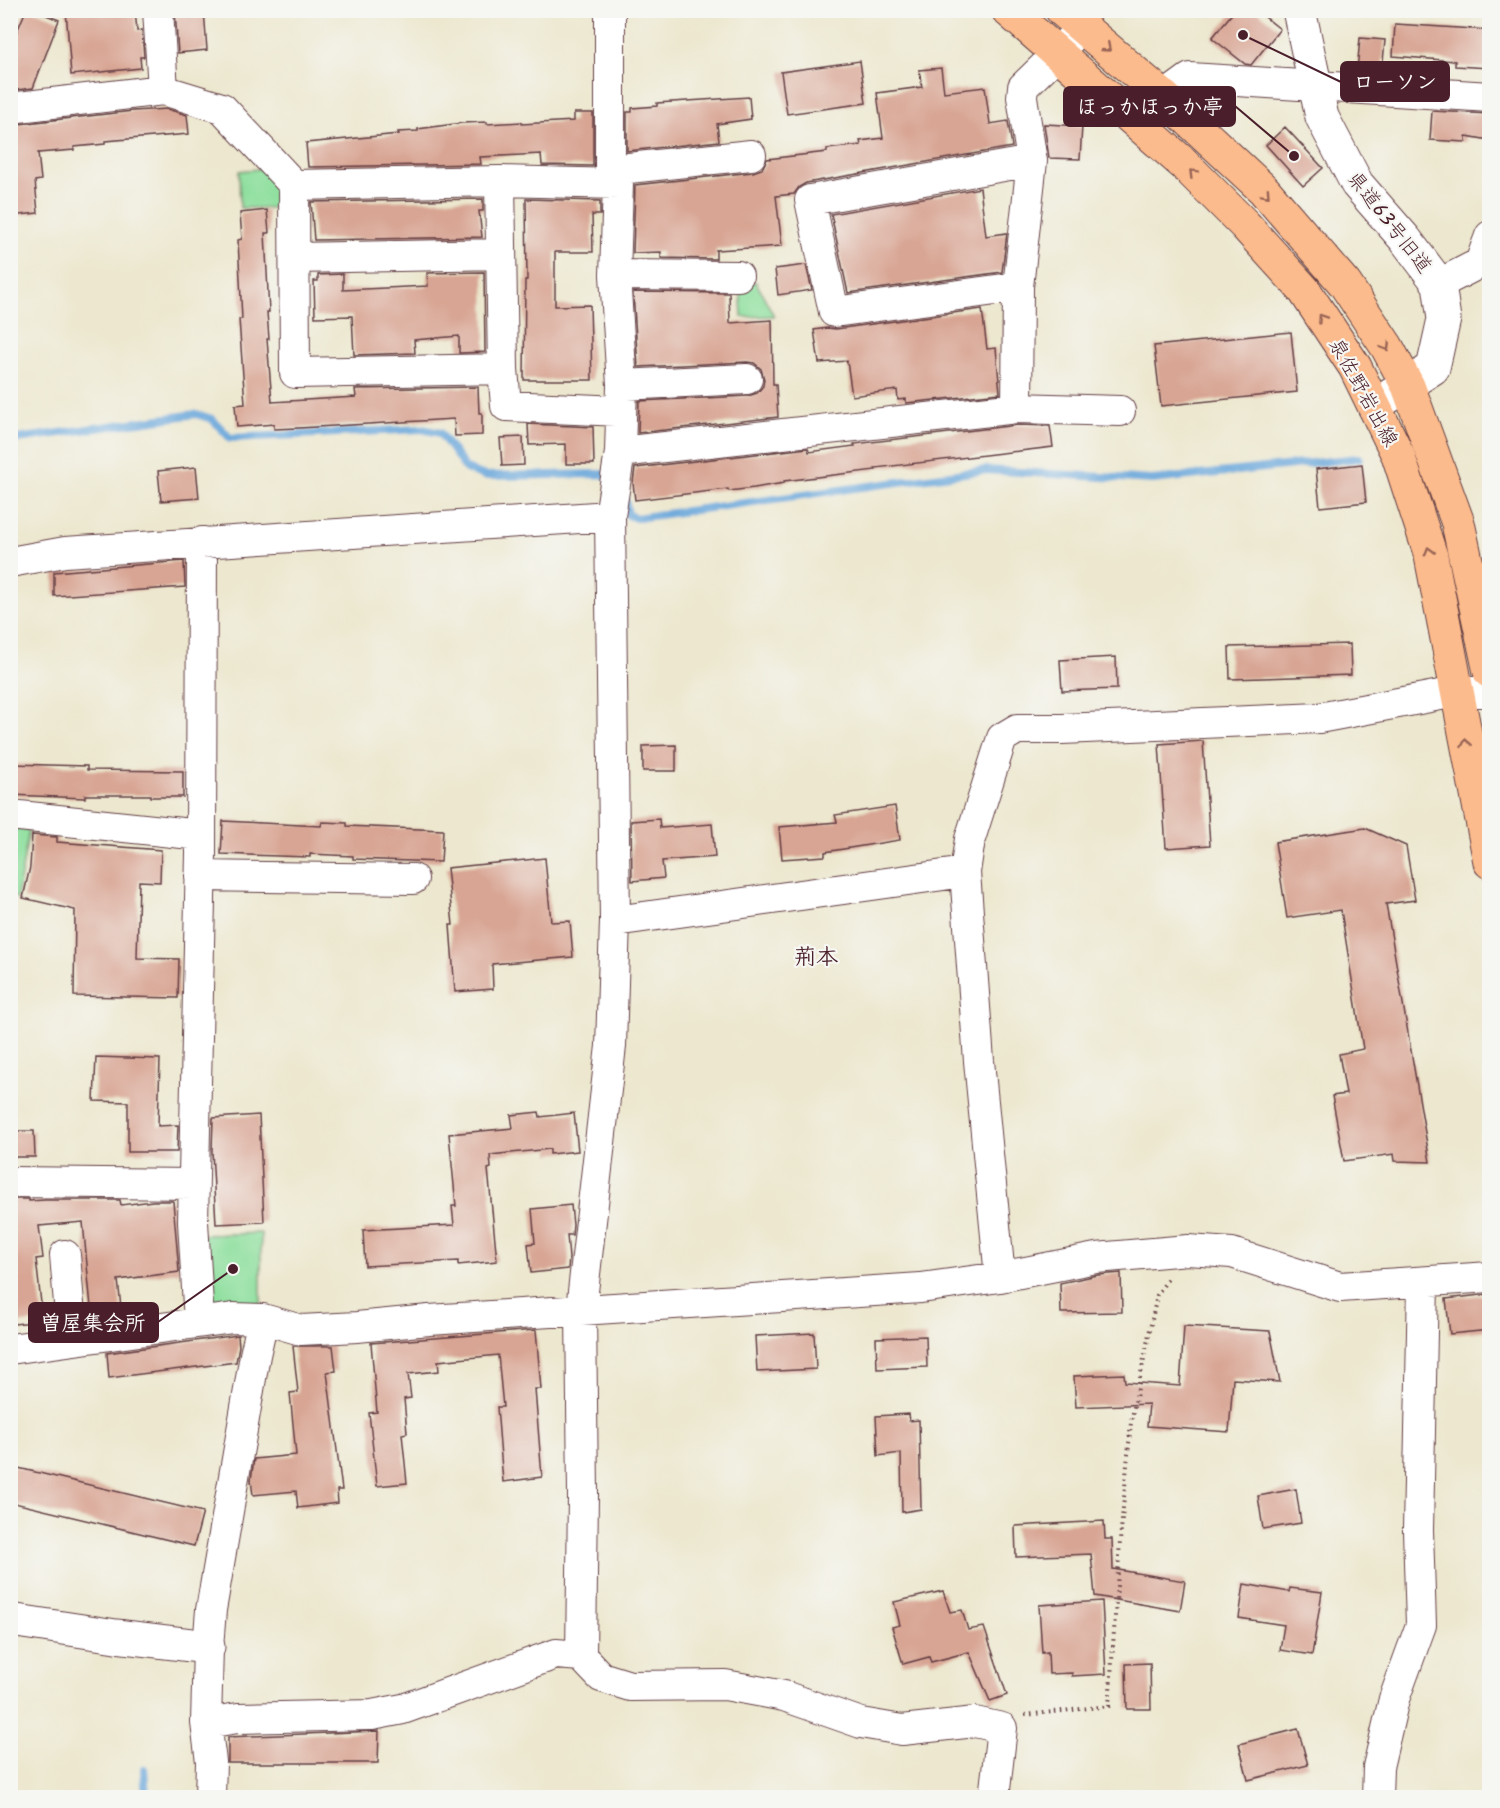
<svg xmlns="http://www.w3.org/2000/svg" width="1500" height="1808" viewBox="0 0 1500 1808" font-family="Kalam,'Klee One',sans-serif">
<rect width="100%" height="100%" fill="#f6f6f2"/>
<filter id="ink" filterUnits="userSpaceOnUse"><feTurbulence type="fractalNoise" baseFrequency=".0167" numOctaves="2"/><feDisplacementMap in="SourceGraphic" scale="12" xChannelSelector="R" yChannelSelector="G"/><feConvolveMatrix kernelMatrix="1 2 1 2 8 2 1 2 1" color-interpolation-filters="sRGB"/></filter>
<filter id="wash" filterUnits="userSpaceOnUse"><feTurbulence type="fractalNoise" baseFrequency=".008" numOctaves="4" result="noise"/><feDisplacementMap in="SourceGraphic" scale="24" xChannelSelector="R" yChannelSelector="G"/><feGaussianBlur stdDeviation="1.35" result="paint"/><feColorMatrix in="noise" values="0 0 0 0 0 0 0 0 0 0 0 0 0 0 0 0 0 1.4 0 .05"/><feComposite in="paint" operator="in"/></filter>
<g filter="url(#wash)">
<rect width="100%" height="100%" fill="#ece7ce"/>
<path fill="#8edf9e" stroke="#6c7f64" stroke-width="1.5" d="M 268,168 L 282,184 L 286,208 L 240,208 L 239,171 Z
M 756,282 L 774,316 L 742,317 L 740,283 Z
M 11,828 L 29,830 L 17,898 L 11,897 Z
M 261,1233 L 261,1304 L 205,1303 L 203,1235 Z"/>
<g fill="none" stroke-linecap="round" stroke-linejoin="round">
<path stroke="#68a6da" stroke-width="8" d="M 10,440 L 196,414 L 212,419 L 230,438 L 422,429 L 440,433 L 466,469 L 485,476 L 603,474 L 608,477
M 625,500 L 628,515 L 636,518 L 986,470 L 1152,480 L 1359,458
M 144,1769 L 146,1798"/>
</g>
<g id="blocks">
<path fill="#d8a493" d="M 26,10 L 33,10 L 59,20 L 33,88 L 16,90 L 10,88 L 10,48 Z
M 66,10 L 135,10 L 137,31 L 142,30 L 144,57 L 140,57 L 141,68 L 71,75 Z
M 175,10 L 204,10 L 207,50 L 178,53 Z
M 1235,10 L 1256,10 L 1280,29 L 1251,65 L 1245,64 L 1212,38 Z
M 1395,24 L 1490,30 L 1490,68 L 1455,66 L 1455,61 L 1393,56 Z
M 1360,38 L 1385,40 L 1382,73 L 1357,71 Z
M 860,61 L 866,103 L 787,114 L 781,72 Z
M 941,68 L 944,92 L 985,87 L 990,124 L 1008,121 L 1012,147 L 806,183 L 799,187 L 794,194 L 776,196 L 782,246 L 716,250 L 716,259 L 661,258 L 661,252 L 633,253 L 635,185 L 753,172 L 762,169 L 767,159 L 827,152 L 827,149 L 861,145 L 860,141 L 883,138 L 877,93 L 922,87 L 919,70 Z
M 749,97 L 751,119 L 717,124 L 719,141 L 627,151 L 627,112 L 632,112 L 632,108 L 657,106 L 657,103 Z
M 167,109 L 187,115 L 189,134 L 105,141 L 105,144 L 74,147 L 74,150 L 38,153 L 41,180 L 35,181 L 38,213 L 10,216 L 10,125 L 133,111 Z
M 1432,111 L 1490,114 L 1490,140 L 1466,136 L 1466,142 L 1430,140 Z
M 574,113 L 593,113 L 593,166 L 542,165 L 541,154 L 480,157 L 481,164 L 308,167 L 306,143 L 399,134 L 398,132 L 418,131 L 418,129 L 462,123 L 487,122 L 487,124 L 522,122 L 522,124 L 574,121 Z
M 1044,124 L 1082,126 L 1080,159 L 1049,158 Z
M 1285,127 L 1323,168 L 1303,186 L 1266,145 Z
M 980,188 L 986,236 L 1007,233 L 1002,272 L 848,293 L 831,214 Z
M 483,199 L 483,211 L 479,211 L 482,237 L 314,240 L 311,202 Z
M 526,199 L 600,201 L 600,215 L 592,215 L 593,252 L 555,252 L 555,306 L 590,305 L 592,380 L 524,380 L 525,280 L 527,280 Z
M 267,210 L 269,233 L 265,233 L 269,312 L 267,312 L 269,339 L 267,339 L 272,402 L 356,397 L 355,389 L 478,387 L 479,413 L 482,413 L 482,435 L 455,436 L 454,419 L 299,428 L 274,429 L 274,424 L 237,427 L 235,405 L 245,404 L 239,319 L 242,319 L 238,240 L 242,239 L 240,213 Z
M 806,265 L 812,290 L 778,295 L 775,269 Z
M 484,272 L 485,352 L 459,353 L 459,336 L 414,340 L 415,353 L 354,355 L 352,316 L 315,317 L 314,281 L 318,281 L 318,275 L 343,274 L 343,290 L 428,286 L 427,273 Z
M 633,292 L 729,293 L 730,323 L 772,320 L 773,384 L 776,384 L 778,417 L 638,433 L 639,401 L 748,396 L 757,393 L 763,386 L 764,379 L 761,369 L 754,363 L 747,362 L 638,367 Z
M 982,309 L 987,349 L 996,348 L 1000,393 L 906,403 L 906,399 L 898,400 L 897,390 L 852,396 L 847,361 L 819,363 L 814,330 L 827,328 L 836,329 Z
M 1291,332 L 1297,392 L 1161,406 L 1154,346 Z
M 528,424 L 593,427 L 594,464 L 566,464 L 566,444 L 529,445 Z
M 1018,425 L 1050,426 L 1053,447 L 875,468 L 876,470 L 784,481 L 784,483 L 754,488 L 729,491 L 728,489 L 635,500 L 633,483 L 635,468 L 808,448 L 809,452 L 855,446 L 854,444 Z
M 523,437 L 524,465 L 502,466 L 500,438 Z
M 1362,464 L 1366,502 L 1320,507 L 1316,469 Z
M 196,467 L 199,498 L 161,501 L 158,471 Z
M 184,561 L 185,587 L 54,596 L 54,572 Z
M 1350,644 L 1351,675 L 1230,679 L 1229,647 Z
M 1116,657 L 1117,689 L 1062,691 L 1060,660 Z
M 1203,741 L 1210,845 L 1166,848 L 1159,744 Z
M 676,745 L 676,771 L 643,771 L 643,746 Z
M 10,764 L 87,766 L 87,770 L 183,771 L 183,797 L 150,797 L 150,795 L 85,795 L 85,798 L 10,795 Z
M 895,806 L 900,840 L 825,852 L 825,856 L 782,859 L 779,827 L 837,822 L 835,815 Z
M 659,819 L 660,828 L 712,824 L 715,857 L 662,861 L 664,878 L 632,881 L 631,821 Z
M 223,821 L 321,826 L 322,822 L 347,823 L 347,826 L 443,830 L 441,862 L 353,859 L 353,856 L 310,854 L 310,857 L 221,854 Z
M 1365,828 L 1406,846 L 1415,900 L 1386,904 L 1430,1162 L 1395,1161 L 1394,1154 L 1344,1161 L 1332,1096 L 1346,1094 L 1339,1054 L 1363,1049 L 1341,910 L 1287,918 L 1275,842 Z
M 32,835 L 57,837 L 57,842 L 161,850 L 160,882 L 139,881 L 137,958 L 179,959 L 178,998 L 74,996 L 75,910 L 23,898 L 30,867 Z
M 545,858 L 551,922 L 570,921 L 573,957 L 492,964 L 493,989 L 455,992 L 450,925 L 453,925 L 447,868 Z
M 96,1057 L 160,1059 L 158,1126 L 178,1125 L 177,1152 L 128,1152 L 128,1102 L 94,1101 Z
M 539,1112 L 540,1117 L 574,1113 L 578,1151 L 550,1154 L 550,1149 L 490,1155 L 491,1168 L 488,1169 L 497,1261 L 458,1265 L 458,1261 L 365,1266 L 363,1230 L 454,1225 L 452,1206 L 456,1206 L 449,1134 L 513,1128 L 511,1115 Z
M 259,1115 L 264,1222 L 216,1224 L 212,1151 L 213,1118 Z
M 10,1131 L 34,1131 L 35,1157 L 10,1157 Z
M 10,1199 L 29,1199 L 29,1201 L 45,1200 L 120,1200 L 121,1205 L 153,1201 L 173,1201 L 179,1272 L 118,1280 L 122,1316 L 92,1318 L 83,1222 L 39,1226 L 43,1258 L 36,1259 L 43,1321 L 14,1324 L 10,1294 L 10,1266 L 14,1266 L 10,1234 Z
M 571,1205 L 573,1225 L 572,1235 L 567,1235 L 569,1258 L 568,1269 L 531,1273 L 528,1244 L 535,1243 L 532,1209 Z
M 1121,1273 L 1122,1312 L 1061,1313 L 1060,1283 L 1098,1275 Z
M 1490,1294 L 1490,1330 L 1450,1334 L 1446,1299 Z
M 1184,1326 L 1270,1331 L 1280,1382 L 1233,1379 L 1229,1432 L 1147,1426 L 1149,1404 L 1076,1407 L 1074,1376 L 1124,1374 L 1125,1382 L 1180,1386 Z
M 536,1330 L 541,1389 L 535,1389 L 542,1477 L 503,1482 L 497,1407 L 503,1407 L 498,1355 L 438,1361 L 439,1371 L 408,1374 L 411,1398 L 404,1399 L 407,1433 L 402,1434 L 407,1483 L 377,1486 L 369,1413 L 377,1412 L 371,1343 Z
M 814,1333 L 816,1369 L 757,1372 L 755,1336 Z
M 238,1335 L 239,1346 L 236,1362 L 109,1378 L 107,1353 Z
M 926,1336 L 927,1367 L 877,1369 L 876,1338 Z
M 293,1346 L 333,1346 L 336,1371 L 327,1372 L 342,1490 L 337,1490 L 338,1503 L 298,1508 L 296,1491 L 253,1495 L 251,1480 L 254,1459 L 296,1455 L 290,1393 L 298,1392 Z
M 908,1414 L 909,1421 L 919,1420 L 921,1509 L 902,1512 L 901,1453 L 878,1456 L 876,1416 Z
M 10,1466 L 203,1512 L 194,1546 L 10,1502 Z
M 1296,1489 L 1301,1523 L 1263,1529 L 1258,1496 Z
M 1104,1521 L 1105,1539 L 1112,1539 L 1113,1569 L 1185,1581 L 1180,1611 L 1095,1596 L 1091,1554 L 1016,1557 L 1015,1526 Z
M 1244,1584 L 1289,1592 L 1290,1588 L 1322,1592 L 1312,1655 L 1280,1650 L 1284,1625 L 1239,1618 Z
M 943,1591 L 950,1612 L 962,1610 L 968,1630 L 984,1627 L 1007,1695 L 990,1701 L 969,1652 L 931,1662 L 929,1657 L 903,1664 L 892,1627 L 900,1625 L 894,1602 Z
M 1102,1601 L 1106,1674 L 1072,1676 L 1072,1673 L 1049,1674 L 1048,1652 L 1042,1653 L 1039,1605 Z
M 1150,1663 L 1151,1709 L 1127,1709 L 1126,1664 Z
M 1298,1729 L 1308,1765 L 1248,1780 L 1239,1744 Z
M 379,1731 L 378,1763 L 228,1763 L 228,1737 Z"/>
</g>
</g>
<g filter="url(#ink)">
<use href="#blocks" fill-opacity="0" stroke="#623d43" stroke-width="1.5"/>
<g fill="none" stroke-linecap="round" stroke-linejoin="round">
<g stroke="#623d43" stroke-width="32">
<path id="minor" d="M 158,10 L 163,90
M 1164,97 L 1190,78 L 1490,97
M 10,108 L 163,90 L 222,108 L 294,185 L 500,181 L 618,184
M 610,170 L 751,155
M 294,185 L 295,373 L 503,369 L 500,181
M 295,258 L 501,254
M 615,275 L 738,276
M 1439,284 L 1480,263 L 1490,236
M 1018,287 L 834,312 L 810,200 L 1032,161
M 503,369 L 506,406 L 621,411
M 622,385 L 747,379
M 1017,408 L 1120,411
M 620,452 L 1017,408 L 1018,287 L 1032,161 L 1022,97 L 1023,87 L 1057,54 L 1082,26
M 10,562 L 65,552 L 610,516
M 10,815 L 201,835
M 200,876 L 413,879
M 615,921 L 965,872
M 10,1182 L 193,1184
M 65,1255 L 72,1340
M 1000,1277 L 979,1061 L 965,872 L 970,839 L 1002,738 L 1017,729 L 1062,729 L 1319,718 L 1456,692 L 1490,692
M 199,1322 L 193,1222 L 201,853 L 202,542
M 10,1349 L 233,1318 L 263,1319 L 301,1330 L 357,1327 L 429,1320 L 921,1288 L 1000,1277 L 1096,1258 L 1188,1250 L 1232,1253 L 1340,1287 L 1490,1277
M 581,1656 L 583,1495 L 581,1309 L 611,1046 L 615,921 L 610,516 L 620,452 L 622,385 L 615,275 L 618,184 L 610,170 L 610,10
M 206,1723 L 238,1718 L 372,1715 L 403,1709 L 556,1654 L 581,1656 L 601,1677 L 630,1686 L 725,1685 L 784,1696 L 861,1723 L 902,1730 L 975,1722 L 1002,1728 L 994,1798
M 210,1798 L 211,1762 L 206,1723 L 208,1647 L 211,1610 L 255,1355 L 263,1319
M 1377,1798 L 1378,1767 L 1394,1699 L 1421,1625 L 1418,1530 L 1423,1282"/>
</g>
<g stroke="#623d43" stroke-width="35">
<path id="tertiary" d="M 1299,10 L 1322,117 L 1357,184 L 1405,239 L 1439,284 L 1444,319 L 1433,368 L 1374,406
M 10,1620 L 116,1636 L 208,1647"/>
</g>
<g stroke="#623d43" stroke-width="35">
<path id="primary" d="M 1008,10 L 1184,164 L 1245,225 L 1304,290 L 1355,367 L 1398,455 L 1431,556 L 1490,862
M 1062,10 L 1164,97 L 1264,190 L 1345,284 L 1387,347 L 1408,386 L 1458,523 L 1490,672"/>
</g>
<path stroke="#623d43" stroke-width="4" stroke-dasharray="1.5 4.5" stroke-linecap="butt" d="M 1025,1715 L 1109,1706 L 1120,1541 L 1131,1422 L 1157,1295 L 1169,1277"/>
<use href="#minor" stroke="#fff" stroke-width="30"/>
<use href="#tertiary" stroke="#fff" stroke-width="33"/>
<use href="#primary" stroke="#fbbb8c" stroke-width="33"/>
</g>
<defs><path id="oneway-chevron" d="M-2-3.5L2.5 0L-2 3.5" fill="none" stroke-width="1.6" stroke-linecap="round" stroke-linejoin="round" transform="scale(1.5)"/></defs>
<g stroke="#9a6557">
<use href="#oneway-chevron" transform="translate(1107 48) rotate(41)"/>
<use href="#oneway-chevron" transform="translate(1193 173) rotate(-135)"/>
<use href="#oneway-chevron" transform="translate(1266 194) rotate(47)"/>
<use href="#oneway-chevron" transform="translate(1322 318) rotate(-124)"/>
<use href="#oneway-chevron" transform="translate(1386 347) rotate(59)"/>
<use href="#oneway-chevron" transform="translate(1429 551) rotate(-106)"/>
<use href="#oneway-chevron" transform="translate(1466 743) rotate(-101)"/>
</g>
</g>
<g text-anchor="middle" stroke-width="4.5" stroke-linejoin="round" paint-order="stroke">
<g font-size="20" fill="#4a1f2b" stroke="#f6f6f2">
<text transform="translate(1390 222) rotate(52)" y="7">県道63号旧道</text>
<text transform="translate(1364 392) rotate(61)" y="7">泉佐野岩出線</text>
</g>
<g font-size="22" font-weight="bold" fill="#4a1f2b" stroke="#f6f6f2">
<text x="816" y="964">荊本</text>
</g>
</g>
<path fill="none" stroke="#4a1f2b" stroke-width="2" d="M1243 35L1341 82M1294 156L1235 106M233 1269L158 1322"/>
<g fill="#4a1f2b" stroke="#f6f6f2" stroke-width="2">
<circle cx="1243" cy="35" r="6"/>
<circle cx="1294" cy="156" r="6"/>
<circle cx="233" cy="1269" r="6"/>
</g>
<g fill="#4a1f2b" stroke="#4a1f2b" stroke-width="2">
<rect x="1341" y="62" width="108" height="39" rx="6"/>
<rect x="1064" y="87" width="171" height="39" rx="6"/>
<rect x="29" y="1303" width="129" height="39" rx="6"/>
</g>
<g font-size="21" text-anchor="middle" font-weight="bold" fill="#fff">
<text x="1395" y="89">ローソン</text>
<text x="1150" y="114">ほっかほっか亭</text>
<text x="93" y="1330">曽屋集会所</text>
</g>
<rect width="1500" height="1808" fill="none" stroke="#f6f6f2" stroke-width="36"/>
</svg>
